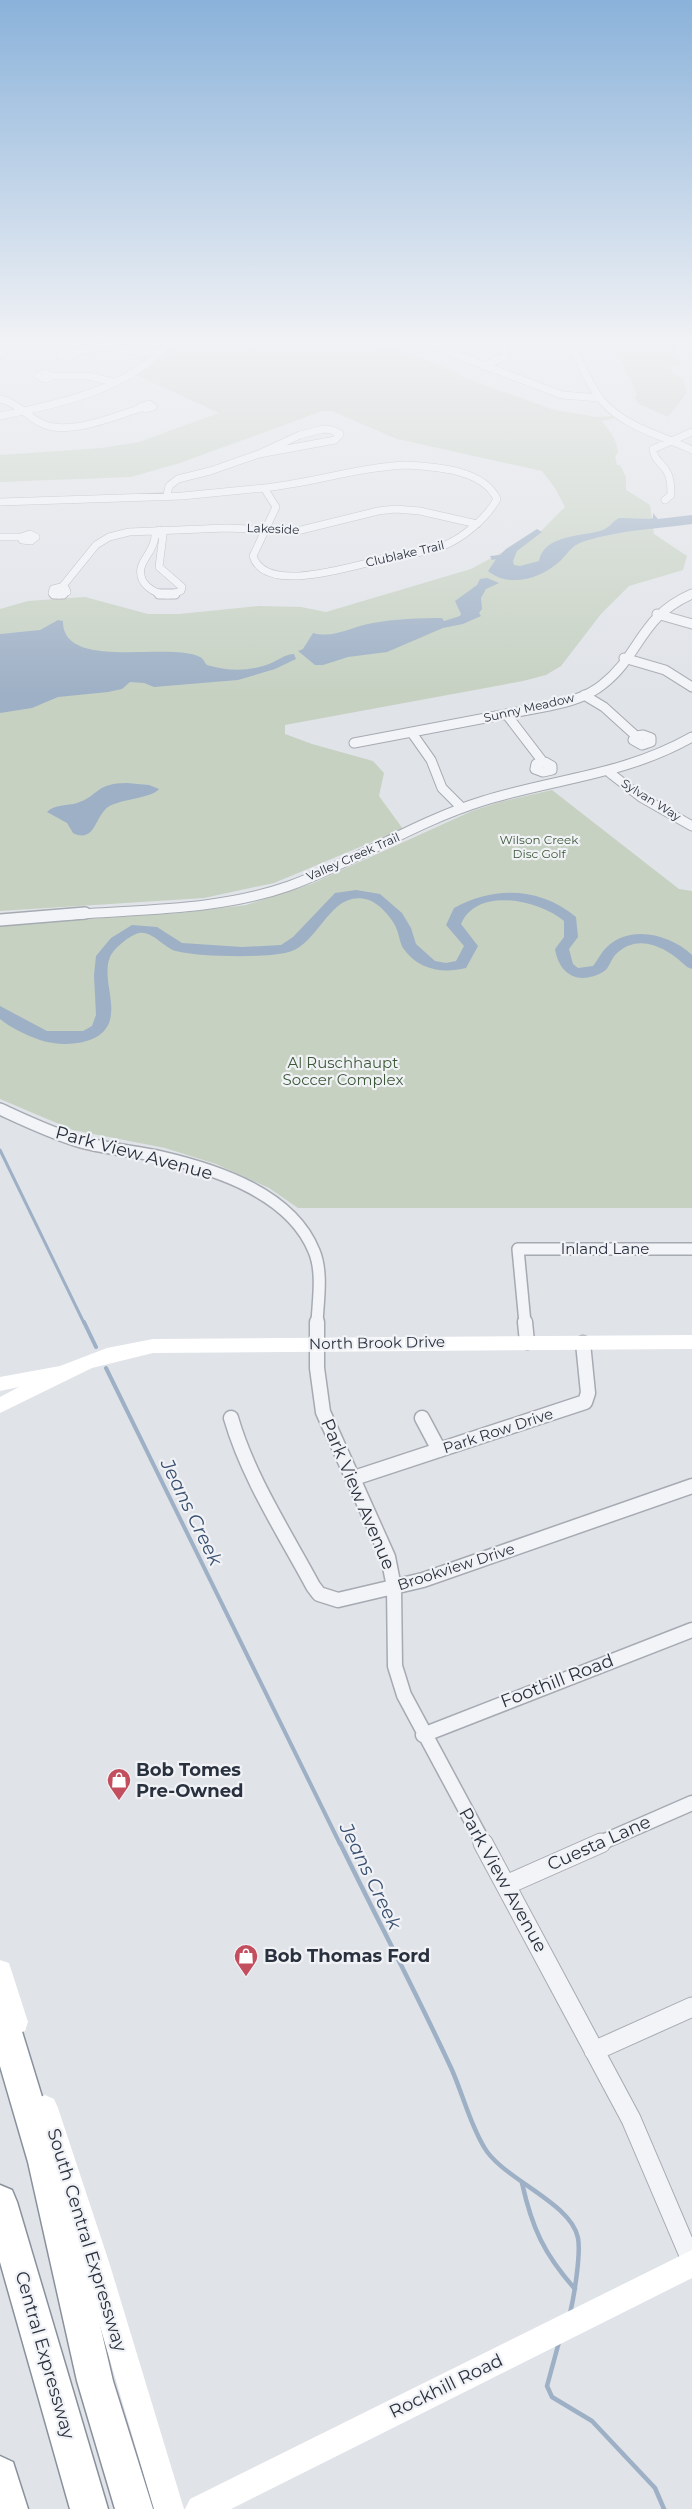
<svg xmlns="http://www.w3.org/2000/svg" width="692" height="2509" viewBox="0 0 692 2509" font-family="Montserrat,sans-serif">
<rect width="100%" height="100%" fill="#e0e3e8"/>
<path fill="#c6d1c2" d="M 175,344 L 378,344 L 441,365 L 463,377 L 554,410 L 597,417 L 611,416 L 615,418 L 602,421 C 610,432 617,439 618,453 L 615,456 L 617,465 L 620,465 L 626,477 L 626,490 L 650,505 L 654,534 L 687,556 L 683,570 L 629,586 L 601,614 L 561,666 L 546,675 L 523,681 L 285,725 L 285,734 L 312,744 L 373,761 L 384,773 L 379,796 L 403,829 L 274,883 L 204,898 L 0,911 L 0,609 L 28,601 L 85,597 L 148,614 L 179,614 L 259,606 L 301,607 L 326,612 L 471,569 L 540,532 L 565,507 L 555,488 L 542,471 L 397,439 L 332,411 L 322,411 L 180,463 L 131,477 L 0,482 L 0,455 L 101,448 L 139,442 L 219,413 L 136,375 L 161,359 Z
M 613,344 L 677,344 L 677,353 L 673,357 L 680,361 L 681,365 L 671,366 L 672,372 L 684,379 L 685,387 L 692,388 L 686,388 L 687,393 L 668,417 L 639,404 L 634,398 L 637,395 Z
M 552,790 L 679,889 L 692,891 L 692,1208 L 298,1208 L 269,1188 L 216,1164 L 165,1148 L 73,1130 L 0,1099 L 0,925 L 180,913 L 246,905 L 311,884 L 472,811 L 503,801 Z"/>
<path fill="#9eb0c5" d="M 653,513 L 658,519 L 692,515 L 692,524 C 655,529 621,530 585,541 C 570,546 570,552 559,562 C 540,579 509,588 488,571 L 496,559 L 492,560 L 490,556 L 500,555 L 506,549 L 537,529 L 542,532 L 517,551 L 513,561 L 514,565 L 520,566 L 539,561 C 544,534 582,537 603,530 C 610,527 613,521 619,518 L 650,519 L 653,518 Z
M 487,578 L 499,583 L 486,589 L 481,598 L 482,609 L 479,613 L 481,616 L 463,624 L 443,628 L 387,652 L 348,657 L 323,665 L 315,665 L 298,651 L 303,649 L 313,633 C 335,639 352,626 373,623 C 393,619 422,618 442,618 L 444,621 L 460,616 L 461,614 L 455,601 L 477,585 L 480,579 Z
M 58,620 L 63,621 C 62,672 169,641 200,657 C 204,659 204,662 207,665 C 227,671 248,672 269,664 C 277,661 285,654 294,654 L 296,659 L 275,669 L 238,680 L 154,687 L 144,683 L 130,682 L 122,689 L 108,692 L 58,697 L 32,708 L 0,713 L 0,634 L 40,630 Z
M 127,783 L 149,785 L 159,789 C 153,798 120,799 108,807 C 95,816 95,844 73,833 L 67,823 L 47,812 C 54,804 68,806 77,803 C 99,796 95,783 127,783 Z"/>
<g fill="none" stroke-linecap="round" stroke-linejoin="round">
<path stroke="#9eb0c5" stroke-width="3" d="M 0,1150 L 84,1323"/>
<path stroke="#9eb0c5" stroke-width="4" d="M 84,1322 L 96,1347
M 106,1368 L 340,1844"/>
<path stroke="#9eb0c5" stroke-width="4.5" d="M 340,1843 C 377,1919 417,1994 452,2070 C 463,2095 470,2124 484,2147 C 502,2179 571,2202 578,2238 C 581,2254 574,2297 570,2313
M 522,2183 C 532,2228 544,2254 575,2289
M 559,2342 L 547,2386 L 552,2397 L 592,2421 L 655,2488 L 664,2509"/>
<path fill="#9eb0c5" fill-rule="evenodd" d="M 356,890 L 380,894 L 402,913 L 411,928 L 416,944 L 435,961 L 446,963 L 456,961 L 464,946 L 446,925 L 454,908 C 494,886 540,887 576,917 L 578,937 L 569,949 L 573,964 L 578,968 L 593,966 C 598,960 601,952 607,947 C 631,924 671,935 692,955 L 692,969 L 687,967 C 669,949 639,931 616,954 C 611,959 609,969 603,972 C 578,986 559,974 555,949 L 564,937 L 564,921 C 539,900 477,886 461,924 L 478,946 L 466,968 C 443,974 418,970 403,948 C 400,943 399,935 397,930 C 394,920 380,904 369,900 C 329,887 320,947 285,953 C 260,958 200,957 176,951 C 164,948 152,930 139,933 C 130,935 114,948 110,957 C 103,974 113,996 111,1013 C 110,1046 63,1048 40,1040 C 26,1035 11,1028 0,1019 L 0,1006 L 47,1031 L 83,1031 L 92,1026 L 96,1015 L 94,975 L 96,956 L 111,938 L 132,925 L 157,927 L 182,943 L 242,947 L 281,945 L 293,937 L 335,893 Z"/>
<g stroke="#a6aab2" stroke-width="8">
<path id="street-far4" d="M 428,344 L 562,395 L 600,398
M 571,344 C 581,363 589,386 603,402 C 625,427 663,436 692,450
M 107,345 L 116,349 L 162,353
M 0,348 L 4,351 L 0,354
M 67,352 L 73,355 L 66,357 L 60,355 Z
M 71,353 L 112,344
M 483,366 L 506,356 L 502,344
M 45,373 L 51,376 L 45,379 L 38,376 Z
M 52,376 L 89,376 L 113,382
M 0,399 C 18,403 27,417 43,424 C 69,436 116,416 141,408
M 149,404 L 153,407 L 146,409 L 140,407 Z
M 0,416 C 58,404 128,390 168,344
M 323,429 L 332,430 L 340,434 L 335,440 L 259,454 L 300,435 Z
M 407,465 C 436,467 483,469 497,499 C 487,518 463,538 443,546 C 425,553 403,555 384,559 C 355,565 265,596 253,556 L 276,507 L 264,488 C 312,483 359,467 407,465 Z
M 167,495 L 169,486 L 178,479 L 210,471 L 259,454
M 665,500 L 671,495 C 671,488 671,480 668,474 C 663,462 655,463 653,449 L 692,432
M 0,502 L 182,496 L 264,488
M 159,530 L 159,534
M 30,534 L 36,537 L 31,541 L 22,540 L 21,537 Z
M 159,534 L 163,535 L 159,567 L 182,587 L 181,591 L 168,595
M 159,534 L 155,536 C 154,551 144,556 141,568 C 138,584 154,594 168,595
M 0,537 L 21,537
M 62,587 L 96,545 L 109,537 L 129,532 L 226,528 L 297,531 L 378,511 L 395,509 L 420,511 L 477,524
M 59,595 L 52,593 L 53,589 L 61,587 L 66,589 L 67,592 L 59,595
M 690,595 L 692,594"/>
</g>
<g stroke="#a6aab2" stroke-width="11">
<path id="street-far3" d="M 54,594 L 63,594
M 159,594 L 175,594
M 657,614 L 692,624
M 624,658 L 665,670 L 692,687
M 584,695 L 604,707 L 636,736
M 507,715 L 543,762
M 412,733 L 431,760 L 442,788 L 462,808
M 643,735 L 651,738 L 651,742 L 642,745 L 633,740 L 636,736 Z
M 354,743 L 549,706 C 568,702 587,697 602,685 C 641,655 639,617 692,594
M 545,762 L 552,766 L 552,770 L 543,772 L 535,769 L 536,764 Z
M 610,773 L 641,797 L 692,826
M 68,915 C 141,909 218,911 289,886 C 355,862 415,822 483,801 C 556,778 623,776 692,737"/>
</g>
<g stroke="#a6aab2" stroke-width="14">
<path id="street-far2" d="M 0,920 L 85,913
M 0,1109 C 26,1121 53,1134 81,1142 C 107,1149 135,1151 162,1157 C 218,1170 291,1194 314,1251 C 323,1272 318,1301 317,1323
M 525,1323 L 518,1249 L 692,1249"/>
</g>
<g stroke="#a6aab2" stroke-width="17">
<path id="street-far1" d="M 317,1322 L 317,1368 L 323,1412 L 388,1557 L 394,1587 L 395,1666 L 404,1695 L 484,1844
M 525,1322 L 527,1342
M 231,1418 C 248,1477 284,1532 313,1586 L 319,1594 L 338,1600 L 423,1580 L 692,1486
M 422,1418 L 439,1450
M 354,1478 L 585,1402 L 588,1393 L 583,1343
M 423,1735 L 692,1630
M 598,1844 L 692,1803"/>
</g>
<g stroke="#a6aab2" stroke-width="21">
<path id="street" d="M 483,1843 L 631,2119 L 692,2262
M 506,1885 L 601,1843
M 594,2051 L 692,2007"/>
</g>
<g stroke="#89919d" stroke-width="3">
<path id="highway" d="M 0,1996 L 11,2001 L 16,2012 L 62,2162 L 113,2381 L 153,2509 L 115,2509 L 77,2381 L 28,2162 L 0,2066 Z
M 0,2185 L 12,2190 L 17,2202 L 108,2509 L 70,2509 L 0,2262 Z
M 0,2456 L 13,2462 L 28,2509 L 0,2509 Z"/>
</g>
<use href="#street-far4" stroke="#f3f4f7" stroke-width="7"/>
<use href="#street-far3" stroke="#f3f4f7" stroke-width="9"/>
<use href="#street-far2" stroke="#f3f4f7" stroke-width="11"/>
<use href="#street-far1" stroke="#f3f4f7" stroke-width="14"/>
<use href="#street" stroke="#f3f4f7" stroke-width="19"/>
<path fill="#fff" fill-rule="evenodd" d="M 692,1335 L 692,1349 L 153,1353 L 92,1368 L 0,1413 L 0,1397 L 19,1387 L 0,1391 L 0,1377 L 60,1366 L 107,1348 L 153,1339 Z
M 0,1960 L 9,1963 L 28,2022 L 25,2031 L 16,2034 L 7,2031 L 0,2011 Z
M 45,2095 L 54,2099 L 58,2108 L 109,2262 L 184,2509 L 154,2509 L 81,2262 L 32,2108 L 36,2099 Z
M 692,2250 L 692,2278 L 231,2509 L 185,2509 L 190,2499 Z"/>
<use href="#highway" fill="#fff" fill-rule="evenodd"/>
</g>
<linearGradient id="sky" x2="0" y2="1"><stop stop-color="#8ab2da"/><stop offset="0.49" stop-color="#f1f2f5"/><stop offset="1" stop-color="#f1f2f5" stop-opacity="0"/></linearGradient>
<rect width="692" height="695" fill="url(#sky)"/>
<defs>
<g id="shop-pin" transform="scale(1.25)"><path d="M0 17L-7.5 6A9.5 9.5 0 1 1 7.5 6Z" fill="#c34f5e" stroke="#f0f2f6"/><path d="M-5-2.5h2.3a2.7 3.5 0 0 1 5.4 0H5L5.5 6h-11ZM-1.5-2.5h3a1.5 2.3 0 0 0-3 0Z" fill="#fff"/></g>
</defs>
<g fill-rule="evenodd">
<use href="#shop-pin" x="119" y="1780"/>
<use href="#shop-pin" x="246" y="1956"/>
</g>
<g text-anchor="middle" stroke-width="4.5" stroke-linejoin="round" paint-order="stroke">
<g font-size="12" fill="#2a313e" stroke="#f0f2f6">
<text transform="translate(273 529) rotate(2)" y="4">Lakeside</text>
<text transform="translate(405 554) rotate(-13)" y="4">Clublake Trail</text>
<text transform="translate(529 708) rotate(-13)" y="4">Sunny Meadow</text>
<text transform="translate(651 800) rotate(32)" y="4">Sylvan Way</text>
<text transform="translate(353 857) rotate(-24)" y="4">Valley Creek Trail</text>
</g>
<g font-size="12" fill="#3e5939" stroke="#f0f2f6">
<text x="539" y="844">Wilson Creek<tspan x="539" dy="14">Disc Golf</tspan></text>
</g>
<g font-size="15" fill="#3e5939" stroke="#f0f2f6">
<text x="343" y="1068">Al Ruschhaupt<tspan x="343" dy="17">Soccer Complex</tspan></text>
</g>
<g font-size="15" fill="#2a313e" stroke="#f0f2f6">
<text x="605" y="1254">Inland Lane</text>
<text transform="translate(377 1343) rotate(-1)" y="5">North Brook Drive</text>
<text transform="translate(498 1431) rotate(-18)" y="5">Park Row Drive</text>
<text transform="translate(456 1567) rotate(-18)" y="5">Brookview Drive</text>
</g>
<g font-size="18" fill="#2a313e" stroke="#f0f2f6">
<text transform="translate(134 1153) rotate(15)" y="6">Park View Avenue</text>
<text transform="translate(358 1494) rotate(67)" y="6">Park View Avenue</text>
<text transform="translate(557 1681) rotate(-21)" y="6">Foothill Road</text>
<text transform="translate(599 1843) rotate(-24)" y="6">Cuesta Lane</text>
<text transform="translate(503 1880) rotate(61)" y="6">Park View Avenue</text>
<text transform="translate(87 2240) rotate(73)" y="6">South Central Expressway</text>
<text transform="translate(45 2355) rotate(74)" y="6">Central Expressway</text>
<text transform="translate(446 2386) rotate(-26)" y="6">Rockhill Road</text>
</g>
<g font-size="18" font-weight="bold" fill="#2a313e" stroke="#f0f2f6" text-anchor="start">
<text x="136" y="1776">Bob Tomes<tspan x="136" dy="21">Pre-Owned</tspan></text>
<text x="264" y="1962">Bob Thomas Ford</text>
</g>
<g font-size="19" font-style="italic" fill="#384f6f" stroke="#f0f2f6">
<text transform="translate(192 1512) rotate(64)" y="7">Jeans Creek</text>
<text transform="translate(371 1876) rotate(64)" y="7">Jeans Creek</text>
</g>
</g>
</svg>
